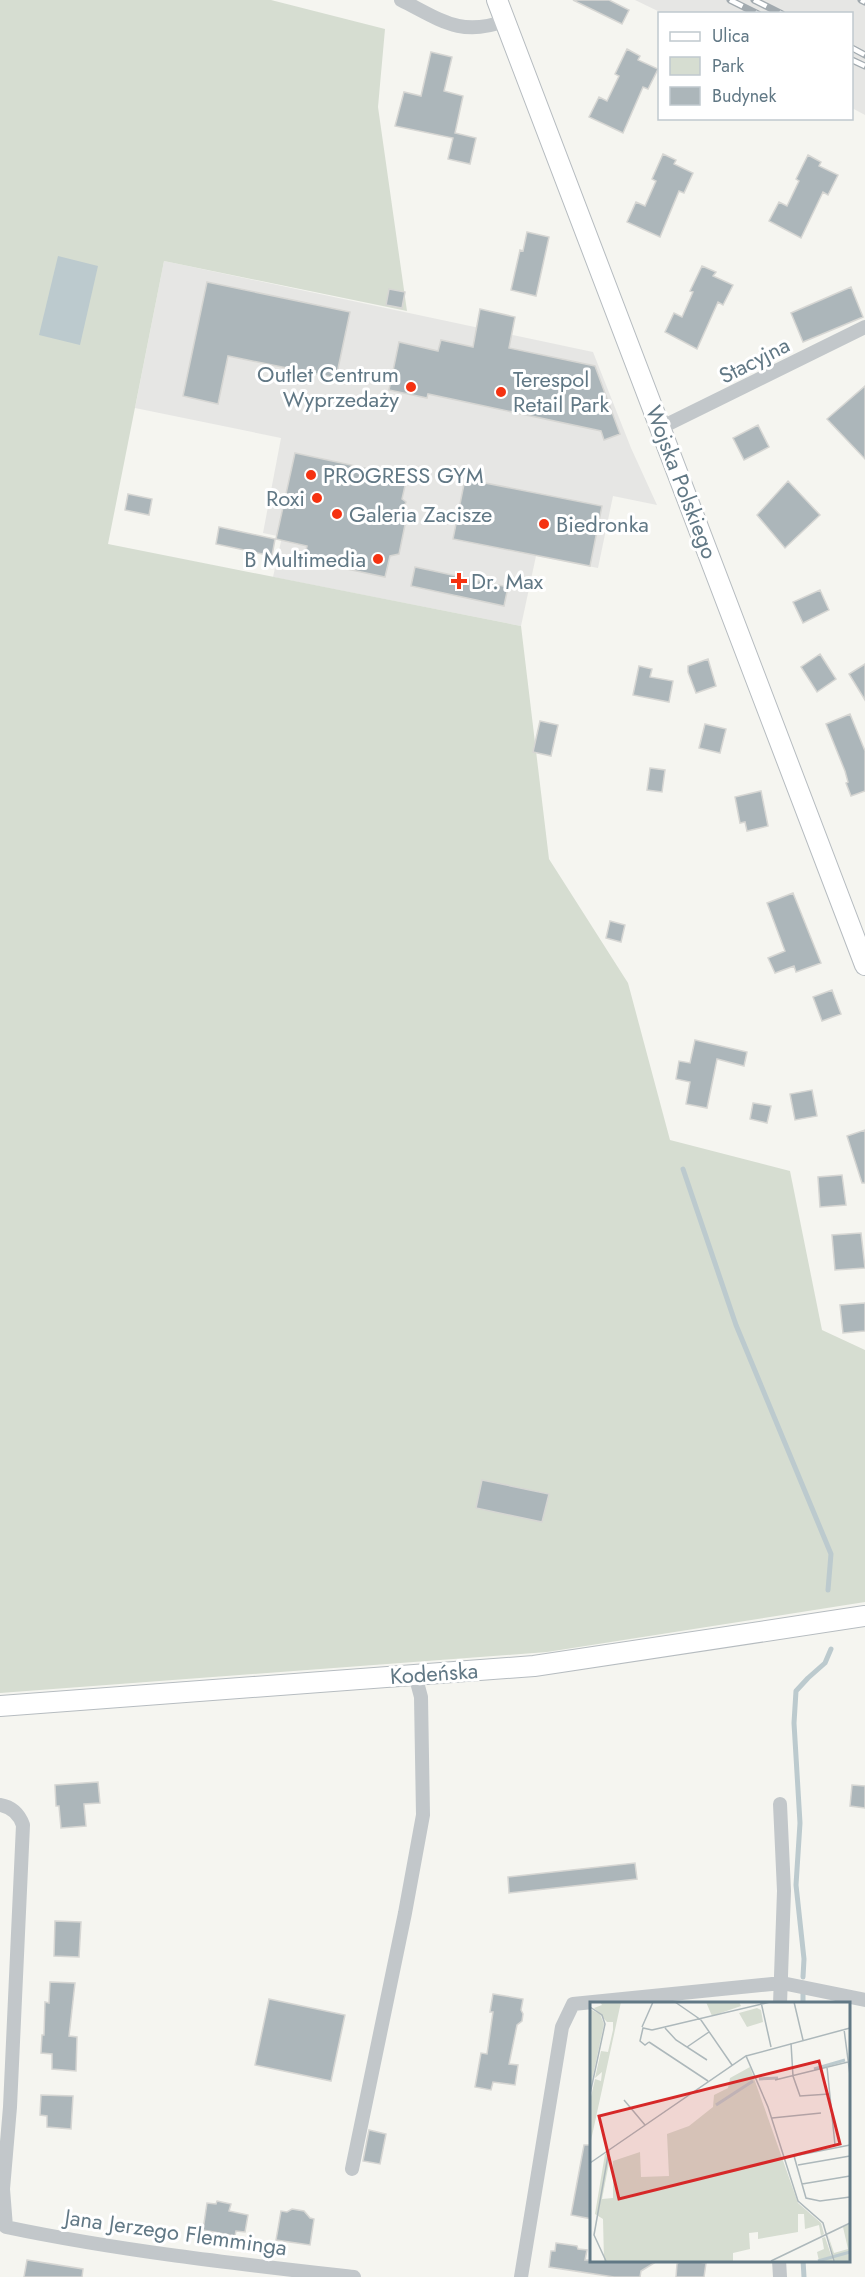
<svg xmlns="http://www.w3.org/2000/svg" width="865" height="2277" viewBox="0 0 865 2277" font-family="Jost,sans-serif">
<rect width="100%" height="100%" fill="#f5f5f0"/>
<path fill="#e6e6e4" d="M 635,0 L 865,0 L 865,115 L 852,108 L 852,14 L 662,13 Z
M 164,261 L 593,352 L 631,448 L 657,505 L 613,496 L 598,568 L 536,556 L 521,626 L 273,577 L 282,537 L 263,533 L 281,438 L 135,408 Z"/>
<path fill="#d6ddd1" d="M 0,0 L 271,0 L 385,29 L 378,107 L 407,311 L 164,261 L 108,544 L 521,626 L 549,859 L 628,983 L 670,1140 L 790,1171 L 822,1330 L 865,1350 L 865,1602 L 547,1652 L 0,1693 Z"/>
<path fill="#bccace" d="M 58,256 L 98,266 L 80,345 L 39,335 Z"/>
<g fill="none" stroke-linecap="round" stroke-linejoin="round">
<path stroke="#bccace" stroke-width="5" d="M 683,1169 L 736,1325 L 831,1554 L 828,1590
M 803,1977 L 804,1959 L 796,1885 L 800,1823 L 794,1723 L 796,1691 L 808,1678 L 825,1663 L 831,1649
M 803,2004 L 803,1994
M 803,2260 L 804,2277"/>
</g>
<path fill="#acb6ba" stroke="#d6d6d3" stroke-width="1.5" d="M 573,0 L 609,0 L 629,10 L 622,24 Z
M 627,49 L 640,56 L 638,60 L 658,69 L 648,89 L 643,87 L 623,133 L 589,117 L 599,97 L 607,101 L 619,76 L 615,74 Z
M 431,52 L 452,57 L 444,91 L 463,96 L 455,133 L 476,138 L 470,164 L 448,159 L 453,138 L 395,126 L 404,92 L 421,96 Z
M 663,154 L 676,160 L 674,164 L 693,173 L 684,193 L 679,191 L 660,237 L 627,222 L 636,202 L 645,206 L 656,181 L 652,179 Z
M 808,155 L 821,162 L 819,166 L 838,175 L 828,195 L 823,192 L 801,238 L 769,221 L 779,202 L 787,206 L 799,181 L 796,179 Z
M 527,232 L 549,237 L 536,296 L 511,290 L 520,250 L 523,251 Z
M 702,266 L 716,272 L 713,276 L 733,285 L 723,305 L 718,302 L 697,349 L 665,332 L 674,313 L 682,317 L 693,292 L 690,291 Z
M 207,282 L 350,312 L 336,378 L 228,356 L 218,404 L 183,396 Z
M 851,287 L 863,317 L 803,342 L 791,313 Z
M 389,289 L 405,292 L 402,308 L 386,305 Z
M 480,309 L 515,317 L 509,348 L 595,366 L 620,434 L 604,440 L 601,431 L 428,394 L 427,398 L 389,390 L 399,342 L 438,351 L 441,340 L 473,347 Z
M 865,386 L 865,459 L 827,419 Z
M 758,425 L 769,447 L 744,460 L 733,438 Z
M 295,453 L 407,477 L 402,499 L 406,502 L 398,518 L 406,520 L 399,554 L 390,556 L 385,577 L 304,560 L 307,546 L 276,539 Z
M 465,479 L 602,506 L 590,566 L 453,539 Z
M 788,481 L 820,515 L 785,548 L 757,515 Z
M 128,494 L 152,499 L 149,515 L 125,510 Z
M 219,527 L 275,539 L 272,556 L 216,544 Z
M 415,567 L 508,587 L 504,606 L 411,586 Z
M 820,590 L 829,610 L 803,623 L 793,602 Z
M 820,654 L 836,679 L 817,692 L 801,667 Z
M 708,659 L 716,686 L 696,693 L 688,672 L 688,666 Z
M 865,664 L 865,700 L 849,674 Z
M 639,666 L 652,669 L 650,677 L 673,681 L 669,702 L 633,695 Z
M 850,714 L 865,751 L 865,791 L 851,796 L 846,783 L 848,782 L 845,771 L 826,724 Z
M 540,721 L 558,725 L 551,756 L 533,752 Z
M 705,724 L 726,729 L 720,753 L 699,748 Z
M 650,768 L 665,770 L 662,792 L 647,790 Z
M 761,791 L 768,826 L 747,831 L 745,822 L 740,823 L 735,797 Z
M 793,893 L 821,963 L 796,972 L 794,966 L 775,973 L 768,958 L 785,951 L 767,903 Z
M 610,921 L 625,925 L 621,942 L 606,938 Z
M 832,990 L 841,1014 L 822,1021 L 813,997 Z
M 695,1040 L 747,1052 L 744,1066 L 717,1059 L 707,1108 L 686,1104 L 690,1082 L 676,1079 L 679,1061 L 690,1063 Z
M 812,1090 L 817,1116 L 795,1120 L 790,1094 Z
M 753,1103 L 771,1106 L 767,1123 L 750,1119 Z
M 865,1130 L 865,1183 L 862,1183 L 847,1136 Z
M 842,1175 L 846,1205 L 820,1207 L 818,1177 Z
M 861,1233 L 865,1268 L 835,1270 L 832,1235 Z
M 865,1303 L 865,1331 L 843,1333 L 840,1305 Z
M 482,1480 L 549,1494 L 542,1522 L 476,1508 Z
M 98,1782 L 100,1803 L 84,1804 L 86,1826 L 61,1828 L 59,1806 L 56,1806 L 55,1785 Z
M 852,1785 L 865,1786 L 865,1808 L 850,1806 Z
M 635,1863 L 637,1879 L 509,1893 L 508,1877 Z
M 55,1921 L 81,1922 L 79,1957 L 54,1956 Z
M 50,1982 L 75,1983 L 69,2036 L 77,2037 L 76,2071 L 52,2069 L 52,2054 L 41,2053 L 42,2035 L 44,2035 L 45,2002 L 49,2003 Z
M 493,1994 L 523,1999 L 521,2010 L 523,2014 L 522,2021 L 517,2025 L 509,2064 L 518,2065 L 515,2085 L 493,2082 L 491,2090 L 475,2087 L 481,2053 L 487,2054 L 493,2012 L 490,2012 Z
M 269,1999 L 345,2015 L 331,2081 L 255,2065 Z
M 41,2095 L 73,2096 L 71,2129 L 47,2127 L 47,2116 L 40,2115 Z
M 369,2130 L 386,2134 L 380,2164 L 363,2161 Z
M 584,2145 L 592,2145 L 592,2219 L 571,2215 Z
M 217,2201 L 231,2204 L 229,2211 L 248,2215 L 245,2232 L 236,2231 L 235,2236 L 203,2230 L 207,2203 L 216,2204 Z
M 292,2209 L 304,2211 L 310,2218 L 314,2219 L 310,2245 L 276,2240 L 281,2211 L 287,2212 Z
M 556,2243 L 577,2246 L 578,2249 L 587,2250 L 585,2260 L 659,2260 L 641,2271 L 640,2277 L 614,2277 L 549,2267 L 551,2251 L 555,2251 Z
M 27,2260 L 83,2269 L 82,2277 L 24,2277 Z
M 681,2260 L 706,2263 L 704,2277 L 676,2277 L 677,2264 Z"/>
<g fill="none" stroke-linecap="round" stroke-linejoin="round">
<g stroke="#b6bcc0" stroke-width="22">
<path id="secondary" d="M 497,0 L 865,965
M 0,1706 L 534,1666 L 865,1616"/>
</g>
<path stroke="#c2c7ca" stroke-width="14" d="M 401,0 C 441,20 460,37 505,21
M 660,428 L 865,327
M 780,1804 L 784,1891 L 780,2004
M 0,1805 C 12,1807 19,1814 23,1825 L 10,2107 L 3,2189 L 6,2227
M 352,2169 L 405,1913 L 423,1815 L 421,1697 L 415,1675
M 6,2227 C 120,2251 238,2264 354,2277
M 779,2260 L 780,2277
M 521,2277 L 562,2027 L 573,2004 L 782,1983 L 865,2000"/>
<use href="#secondary" stroke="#fff" stroke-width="20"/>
<g stroke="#a2aaaf" stroke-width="7">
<path id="rail" d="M 730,0 L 758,14
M 754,0 L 782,14
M 861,0 L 865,2
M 852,48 L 865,55
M 852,60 L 865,66"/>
</g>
<use href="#rail" stroke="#fff" stroke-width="4.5" stroke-dasharray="14" stroke-linecap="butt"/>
</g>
<g fill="#f53211" stroke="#fff" stroke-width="2">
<circle cx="411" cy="387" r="6"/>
<circle cx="501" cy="392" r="6"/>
<circle cx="311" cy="475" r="6"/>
<circle cx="317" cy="498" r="6"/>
<circle cx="337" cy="514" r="6"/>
<circle cx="544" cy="524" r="6"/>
<circle cx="378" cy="559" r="6"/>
<path d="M456 572h6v6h6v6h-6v6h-6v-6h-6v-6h6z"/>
</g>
<g text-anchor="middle" stroke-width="6" stroke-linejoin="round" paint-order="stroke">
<g font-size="22" fill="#617885" stroke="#fff">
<text transform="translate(754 360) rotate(-27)" y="8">Stacyjna</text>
<text transform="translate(682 482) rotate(69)" y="8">Wojska Polskiego</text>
<text transform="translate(434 1673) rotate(-4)" y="8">Kodeńska</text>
<text transform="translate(176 2232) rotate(8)" y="8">Jana Jerzego Flemminga</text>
</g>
<g font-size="22" fill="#617885" stroke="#fff" text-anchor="start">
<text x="399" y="382" text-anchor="end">Outlet Centrum<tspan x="399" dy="25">Wyprzedaży</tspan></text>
<text x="513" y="387">Terespol<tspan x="513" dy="25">Retail Park</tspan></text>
<text x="323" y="483">PROGRESS GYM</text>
<text x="305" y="506" text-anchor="end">Roxi</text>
<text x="349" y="522">Galeria Zacisze</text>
<text x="556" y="532">Biedronka</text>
<text x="366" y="567" text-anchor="end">B Multimedia</text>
<text x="471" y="589">Dr. Max</text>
</g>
</g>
<g transform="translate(590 2002)">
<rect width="260" height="260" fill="#f5f5f0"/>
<path d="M 10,0 L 31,0 L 0,143 L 0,99 L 5,77 L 11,79 L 12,70 L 5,76 L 11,49 L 18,50 L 23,28 L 23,20 L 17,20 L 4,6 L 12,3 ZM 116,0 L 149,0 L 151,4 L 122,14 ZM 167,6 L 171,8 L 173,20 L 157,25 L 149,11 ZM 0,7 L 10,12 L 14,22 L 0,88 ZM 160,65 L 208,201 L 231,221 L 234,232 L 231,234 L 229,223 L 215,227 L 214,212 L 208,212 L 208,230 L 168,237 L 168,230 L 159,231 L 160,247 L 143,251 L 143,259 L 14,259 L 13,217 L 5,212 L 15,152 L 18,151 L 19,161 L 12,197 L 23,196 L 23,159 L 50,150 L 51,175 L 79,174 L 77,132 L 99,124 L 123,105 L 124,93 L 138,86 L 140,76 ZM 259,222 L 259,259 L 244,259 L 238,233 L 244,251 L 258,247 L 253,225 ZM 235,235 L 243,259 L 229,259 L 227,250 L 234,247 L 232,236 Z" fill="#d6ddd1"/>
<path fill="none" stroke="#bccace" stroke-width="3" d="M 224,67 L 255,58M 169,77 L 188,76M 126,103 L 163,79M 228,259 L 260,250"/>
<path fill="none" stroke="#adb8bb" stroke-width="1.5" d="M 85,0 L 111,18 L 142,63M 171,0 L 181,45M 204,0 L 213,38M 0,5 L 12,13 L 15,22 L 0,92M 52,25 L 63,0M 75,26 L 86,38 L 117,58M 254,27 L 260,73M 62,28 L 180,0M 59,40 L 118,79M 59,40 L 55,43 L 50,39 L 53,26 L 62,28M 201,41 L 203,74 L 210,94 L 239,92M 97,45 L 119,30M 156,54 L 260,26M 237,65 L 245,143M 185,78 L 258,60M 34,98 L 55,123M 182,116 L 231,111M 260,143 L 204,154 L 216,196 L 230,199 L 260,195M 0,161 L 156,54 L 178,105 L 208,199 L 233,221 L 244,259M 208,163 L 260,154M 212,182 L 260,174M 16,259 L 4,233 L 19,148M 181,259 L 260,221"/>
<path fill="#d62828" fill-opacity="0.15" stroke="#d62828" stroke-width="3" d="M 229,59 L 250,142 L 29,197 L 9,114 Z"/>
<rect width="260" height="260" fill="none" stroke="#617885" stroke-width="3"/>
</g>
<rect x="658" y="12" width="195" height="108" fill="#ffffff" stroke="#c0c9ce" stroke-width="1.5"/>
<rect x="670" y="32" width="30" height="9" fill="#ffffff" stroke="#c0c9ce" stroke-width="1.5"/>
<text x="712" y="42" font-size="18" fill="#617885">Ulica</text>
<rect x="670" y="57" width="30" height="18" fill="#d6ddd1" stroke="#c0c9ce" stroke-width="1.5"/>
<text x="712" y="72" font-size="18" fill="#617885">Park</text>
<rect x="670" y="87" width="30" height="18" fill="#acb6ba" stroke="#c0c9ce" stroke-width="1.5"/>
<text x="712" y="102" font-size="18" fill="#617885">Budynek</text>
</svg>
